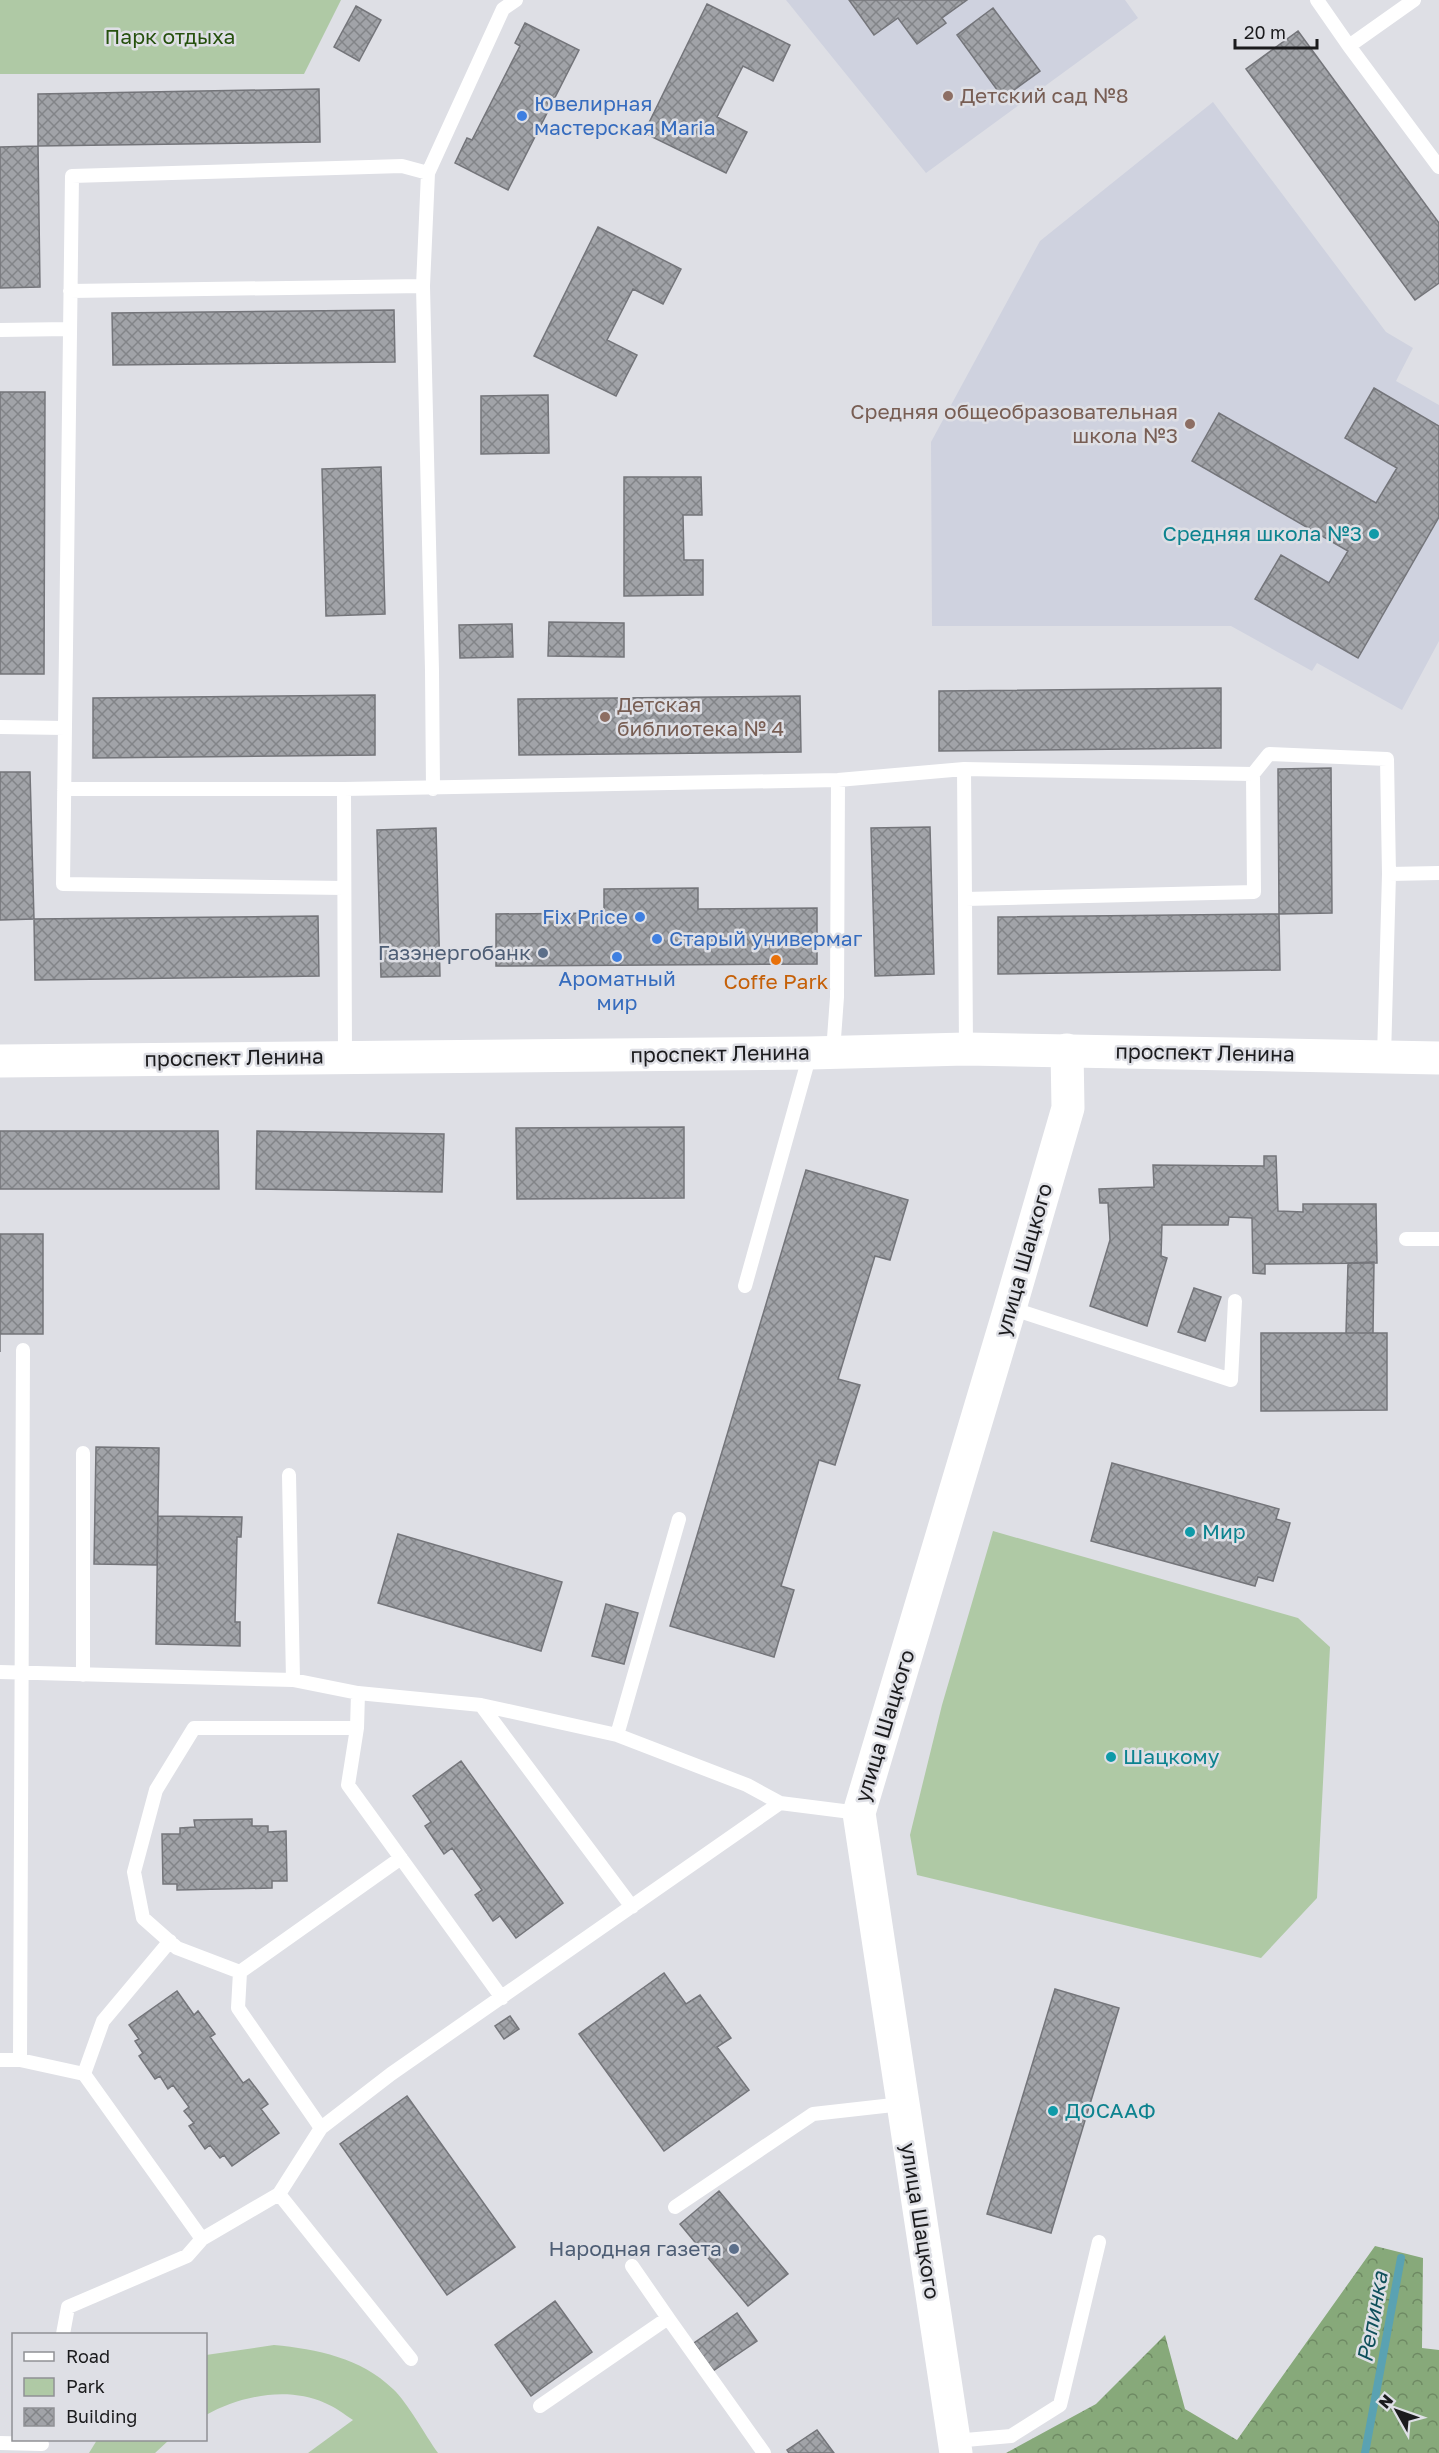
<svg xmlns="http://www.w3.org/2000/svg" width="1439" height="2453" viewBox="0 0 1439 2453" font-family="'Golos Text',sans-serif">
<defs>
<pattern id="forest-crowns" width="20" height="18" patternUnits="userSpaceOnUse" patternTransform="scale(1.5)"><rect width="20" height="18" fill="#87a97a"/><path d="M2 6a3 3 0 1 1 6 0M12 15a3 3 0 1 1 6 0" fill="none" stroke="#6e8963"/></pattern>
<pattern id="building-cross-hatch" width="8" height="8" patternUnits="userSpaceOnUse" patternTransform="scale(1.5)"><rect width="8" height="8" fill="#a1a3a8"/><path d="M0 0l8 8M0 8l8-8" fill="none" stroke="#828488"/></pattern>
</defs>
<rect width="100%" height="100%" fill="#dedfe5"/>
<path fill="#cfd2df" d="M 786,0 L 1125,0 L 1138,18 L 926,173 Z
M 1213,102 L 1386,332 L 1413,348 L 1396,381 L 1439,405 L 1439,641 L 1402,710 L 1317,663 L 1312,671 L 1231,626 L 932,626 L 931,442 L 1040,241 Z"/>
<path fill="url(#forest-crowns)" d="M 1375,2246 L 1423,2258 L 1422,2348 L 1439,2350 L 1439,2453 L 1006,2453 L 1096,2404 L 1165,2335 L 1185,2409 L 1237,2440 Z"/>
<path fill="#afc9a5" d="M 0,0 L 341,0 L 304,74 L 0,74 Z
M 993,1531 L 1298,1618 L 1330,1647 L 1317,1898 L 1261,1958 L 917,1875 L 910,1835 L 942,1705 Z
M 274,2345 C 317,2349 361,2358 393,2389 C 408,2403 425,2435 438,2453 L 308,2453 L 353,2420 C 344,2414 335,2407 325,2403 C 287,2386 240,2396 206,2415 L 206,2355 Z
M 97,2440 L 169,2440 L 155,2453 L 89,2453 Z"/>
<g fill="none" stroke-linecap="round" stroke-linejoin="round">
<path stroke="#5aa2b2" stroke-width="8" d="M 1365,2453 L 1401,2258"/>
</g>
<path fill="url(#building-cross-hatch)" stroke="#74757a" stroke-width="1.5" d="M 849,0 L 967,0 L 942,18 L 946,23 L 917,44 L 898,18 L 874,35 Z
M 707,4 L 790,45 L 773,81 L 743,66 L 717,117 L 747,132 L 726,173 L 644,133 Z
M 356,6 L 381,20 L 359,61 L 334,47 Z
M 993,8 L 1040,71 L 1003,98 L 957,35 Z
M 525,23 L 579,50 L 508,190 L 455,163 L 467,138 L 472,140 L 520,46 L 515,43 Z
M 1298,31 L 1439,223 L 1439,283 L 1415,300 L 1246,69 Z
M 319,89 L 320,142 L 38,146 L 38,94 Z
M 38,146 L 40,287 L 0,288 L 0,147 Z
M 598,227 L 681,269 L 663,304 L 633,289 L 607,340 L 637,355 L 616,396 L 534,356 Z
M 394,310 L 395,362 L 113,365 L 112,313 Z
M 1374,388 L 1439,426 L 1439,517 L 1358,658 L 1255,599 L 1281,555 L 1329,583 L 1348,551 L 1192,461 L 1219,413 L 1376,503 L 1397,468 L 1345,438 Z
M 0,392 L 45,392 L 44,674 L 0,674 Z
M 548,395 L 549,453 L 481,454 L 481,396 Z
M 381,467 L 385,614 L 326,616 L 322,469 Z
M 624,477 L 701,477 L 702,515 L 683,515 L 684,560 L 703,560 L 703,595 L 624,596 Z
M 549,622 L 624,623 L 624,657 L 548,656 Z
M 512,624 L 513,657 L 460,658 L 459,625 Z
M 1221,688 L 1221,748 L 939,751 L 939,691 Z
M 375,695 L 375,755 L 93,758 L 93,698 Z
M 800,696 L 801,752 L 519,755 L 518,699 Z
M 1331,768 L 1332,913 L 1279,914 L 1278,769 Z
M 0,772 L 30,772 L 34,919 L 0,920 Z
M 930,827 L 934,974 L 875,976 L 871,828 Z
M 436,828 L 440,976 L 381,977 L 377,830 Z
M 698,888 L 698,909 L 817,908 L 817,964 L 496,966 L 496,914 L 604,913 L 604,889 Z
M 1279,914 L 1280,970 L 998,974 L 998,917 Z
M 318,916 L 319,976 L 35,980 L 34,919 Z
M 684,1127 L 684,1198 L 517,1199 L 516,1128 Z
M 0,1131 L 218,1131 L 219,1189 L 0,1189 Z
M 257,1131 L 444,1134 L 442,1192 L 256,1189 Z
M 1264,1156 L 1276,1156 L 1278,1211 L 1303,1212 L 1303,1204 L 1376,1204 L 1377,1263 L 1265,1264 L 1265,1274 L 1253,1273 L 1252,1218 L 1229,1217 L 1228,1225 L 1162,1225 L 1161,1256 L 1167,1258 L 1147,1326 L 1090,1306 L 1110,1240 L 1108,1203 L 1100,1203 L 1099,1189 L 1154,1187 L 1153,1165 L 1264,1166 Z
M 806,1170 L 908,1200 L 890,1260 L 875,1256 L 838,1379 L 860,1385 L 835,1465 L 819,1460 L 781,1586 L 794,1590 L 774,1657 L 670,1626 Z
M 0,1234 L 43,1234 L 43,1334 L 0,1334 L 0,1352 Z
M 1374,1262 L 1373,1333 L 1346,1333 L 1348,1263 Z
M 1194,1288 L 1221,1297 L 1205,1341 L 1178,1332 Z
M 1261,1333 L 1387,1333 L 1387,1410 L 1261,1411 Z
M 96,1447 L 159,1448 L 157,1565 L 94,1564 Z
M 1112,1463 L 1279,1509 L 1276,1519 L 1290,1523 L 1273,1581 L 1258,1577 L 1255,1586 L 1091,1541 Z
M 158,1516 L 242,1517 L 241,1537 L 237,1537 L 235,1622 L 240,1622 L 240,1646 L 156,1644 Z
M 398,1534 L 562,1582 L 541,1651 L 378,1603 Z
M 606,1604 L 638,1613 L 624,1664 L 592,1656 Z
M 461,1761 L 563,1903 L 516,1938 L 500,1916 L 493,1921 L 475,1895 L 482,1890 L 452,1848 L 444,1854 L 425,1826 L 431,1822 L 413,1796 Z
M 252,1819 L 252,1826 L 268,1826 L 268,1832 L 286,1831 L 287,1881 L 272,1881 L 272,1888 L 177,1890 L 177,1884 L 163,1884 L 162,1834 L 180,1834 L 180,1828 L 195,1827 L 194,1820 Z
M 664,1973 L 686,2004 L 700,1995 L 731,2038 L 717,2047 L 749,2090 L 664,2151 L 579,2034 Z
M 1055,1989 L 1119,2008 L 1051,2233 L 987,2214 Z
M 177,1991 L 194,2015 L 198,2011 L 215,2034 L 210,2037 L 243,2083 L 249,2079 L 268,2104 L 261,2109 L 279,2133 L 232,2166 L 224,2155 L 220,2158 L 210,2145 L 205,2149 L 189,2126 L 194,2123 L 184,2111 L 189,2107 L 173,2085 L 168,2089 L 160,2076 L 155,2079 L 139,2056 L 143,2053 L 135,2041 L 139,2039 L 129,2025 Z
M 510,2016 L 519,2029 L 504,2039 L 495,2026 Z
M 407,2096 L 515,2247 L 447,2295 L 340,2144 Z
M 719,2191 L 788,2274 L 748,2306 L 680,2224 Z
M 555,2301 L 592,2352 L 531,2396 L 495,2345 Z
M 737,2313 L 757,2341 L 713,2371 L 694,2343 Z
M 817,2430 L 834,2453 L 789,2453 L 787,2450 Z"/>
<g fill="none" stroke-linecap="round" stroke-linejoin="round">
<path stroke="#fff" stroke-width="14" d="M 1317,0 L 1349,46 L 1414,0
M 1349,46 L 1439,167
M 70,291 L 423,286
M 0,330 L 69,329
M 0,727 L 65,728
M 964,769 L 965,899
M 64,789 L 344,789
M 433,789 L 432,670 L 423,286 L 428,173 L 503,9 L 516,0
M 1389,874 L 1439,873
M 344,888 L 63,884 L 72,176 L 402,166 L 428,173
M 966,1049 L 965,899 L 1254,892 L 1253,774 L 1269,754 L 1387,759 L 1389,874 L 1384,1057
M 833,1052 L 837,997 L 838,780
M 345,1057 L 344,789 L 838,780 L 964,769 L 1253,774
M 1406,1239 L 1439,1239
M 745,1286 L 810,1054
M 1010,1308 L 1231,1380 L 1235,1301
M 289,1475 L 293,1680
M 0,1672 L 293,1680 L 358,1693 L 481,1705 L 617,1735 L 747,1785 L 780,1803
M 83,1675 L 83,1453
M 358,1693 L 357,1728 L 348,1785 L 502,1998
M 481,1705 L 632,1907
M 617,1735 L 679,1519
M 240,1972 L 177,1948 L 143,1918 L 134,1872 L 156,1790 L 194,1728 L 357,1728
M 0,2060 L 20,2060 L 23,1350
M 20,2060 L 84,2074 L 202,2239 L 279,2194 L 321,2128 L 391,2074 L 780,1803 L 859,1813
M 84,2074 L 103,2021 L 170,1941
M 321,2128 L 238,2008 L 240,1972 L 401,1858
M 279,2194 L 411,2359
M 675,2207 L 813,2114 L 902,2104
M 632,2266 L 668,2318
M 63,2334 L 68,2307 L 187,2256 L 202,2239
M 540,2406 L 668,2318 L 764,2453
M 954,2441 L 1011,2436 L 1060,2405 L 1099,2242
M 0,2443 L 42,2444"/>
<path stroke="#fff" stroke-width="33" d="M 956,2453 L 859,1813 L 1010,1308 L 1068,1108 L 1067,1050"/>
<path stroke="#fff" stroke-width="33" d="M 0,1061 L 810,1053 L 966,1049 L 1439,1058"/>
</g>
<g fill="#8d6e63" stroke="#dedfe5" stroke-width="2">
<circle cx="948" cy="96" r="6"/>
<circle cx="1190" cy="424" r="6"/>
<circle cx="605" cy="717" r="6"/>
</g>
<g fill="#3f7fe0" stroke="#dedfe5" stroke-width="2">
<circle cx="522" cy="116" r="6"/>
<circle cx="640" cy="917" r="6"/>
<circle cx="657" cy="939" r="6"/>
<circle cx="617" cy="957" r="6"/>
</g>
<g fill="#0f9aa8" stroke="#dedfe5" stroke-width="2">
<circle cx="1374" cy="534" r="6"/>
<circle cx="1190" cy="1532" r="6"/>
<circle cx="1111" cy="1757" r="6"/>
<circle cx="1053" cy="2111" r="6"/>
</g>
<g fill="#5c6f8a" stroke="#dedfe5" stroke-width="2">
<circle cx="543" cy="953" r="6"/>
<circle cx="734" cy="2249" r="6"/>
</g>
<circle fill="#e8710a" stroke="#dedfe5" stroke-width="2" cx="776" cy="960" r="6"/>
<g text-anchor="middle" stroke-width="5" stroke-linejoin="round" paint-order="stroke">
<g font-size="21" fill="#26510e" stroke="#dedfe5">
<text x="170" y="44">Парк отдыха</text>
</g>
<g font-size="21" fill="#785e54" stroke="#dedfe5" text-anchor="start">
<text x="960" y="103">Детский сад №8</text>
<text x="1178" y="419" text-anchor="end">Средняя общеобразовательная<tspan x="1178" dy="24">школа №3</tspan></text>
<text x="617" y="712">Детская<tspan x="617" dy="24">библиотека № 4</tspan></text>
</g>
<g font-size="21" fill="#366cbe" stroke="#dedfe5" text-anchor="start">
<text x="534" y="111">Ювелирная<tspan x="534" dy="24">мастерская Maria</tspan></text>
<text x="628" y="924" text-anchor="end">Fix Price</text>
<text x="669" y="946">Старый универмаг</text>
<text x="617" y="986" text-anchor="middle">Ароматный<tspan x="617" dy="24">мир</tspan></text>
</g>
<g font-size="21" fill="#0d838f" stroke="#dedfe5" text-anchor="start">
<text x="1362" y="541" text-anchor="end">Средняя школа №3</text>
<text x="1202" y="1539">Мир</text>
<text x="1123" y="1764">Шацкому</text>
<text x="1065" y="2118">ДОСААФ</text>
</g>
<g font-size="21" fill="#4e5e75" stroke="#dedfe5" text-anchor="end">
<text x="531" y="960">Газэнергобанк</text>
<text x="722" y="2256">Народная газета</text>
</g>
<g font-size="21" fill="#c56008" stroke="#dedfe5">
<text x="776" y="989">Coffe Park</text>
</g>
<g font-size="21" fill="#1b1b1d" stroke="#dedfe5">
<text transform="translate(1205 1053) rotate(1)" y="7">проспект Ленина</text>
<text transform="translate(720 1054) rotate(-1)" y="7">проспект Ленина</text>
<text transform="translate(234 1058) rotate(-1)" y="7">проспект Ленина</text>
<text transform="translate(1024 1260) rotate(-74)" y="7">улица Шацкого</text>
<text transform="translate(885 1726) rotate(-73)" y="7">улица Шацкого</text>
<text transform="translate(920 2221) rotate(81)" y="7">улица Шацкого</text>
</g>
<g font-size="22" font-style="italic" fill="#10505b" stroke="#dedfe5">
<text transform="translate(1372 2317) rotate(-80)" y="8">Репинка</text>
</g>
</g>
<rect x="12" y="2333" width="195" height="108" fill="#dedfe5" stroke="#909195" stroke-width="1.5"/>
<rect x="24" y="2352" width="30" height="9" fill="#ffffff" stroke="#909195" stroke-width="1.5"/>
<text x="66" y="2363" font-size="18" fill="#1b1b1d">Road</text>
<rect x="24" y="2378" width="30" height="18" fill="#afc9a5" stroke="#909195" stroke-width="1.5"/>
<text x="66" y="2393" font-size="18" fill="#1b1b1d">Park</text>
<rect x="24" y="2408" width="30" height="18" fill="url(#building-cross-hatch)" stroke="#909195" stroke-width="1.5"/>
<text x="66" y="2423" font-size="18" fill="#1b1b1d">Building</text>
<g transform="translate(1397 2411) rotate(310)" stroke="#dedfe5" stroke-width="4.5" paint-order="stroke">
<path d="M0-4.5L10 22L0 15L-10 22Z" fill="#1b1b1d"/>
<text y="-9" font-size="16" font-weight="bold" text-anchor="middle" fill="#1b1b1d">N</text>
</g>
<path d="M1235 39v9h82v-9" fill="none" stroke="#1b1b1d" stroke-width="3"/>
<text x="1244" y="39" font-size="18" fill="#1b1b1d" stroke="#dedfe5" stroke-width="4.5" paint-order="stroke">20 m</text>
</svg>
